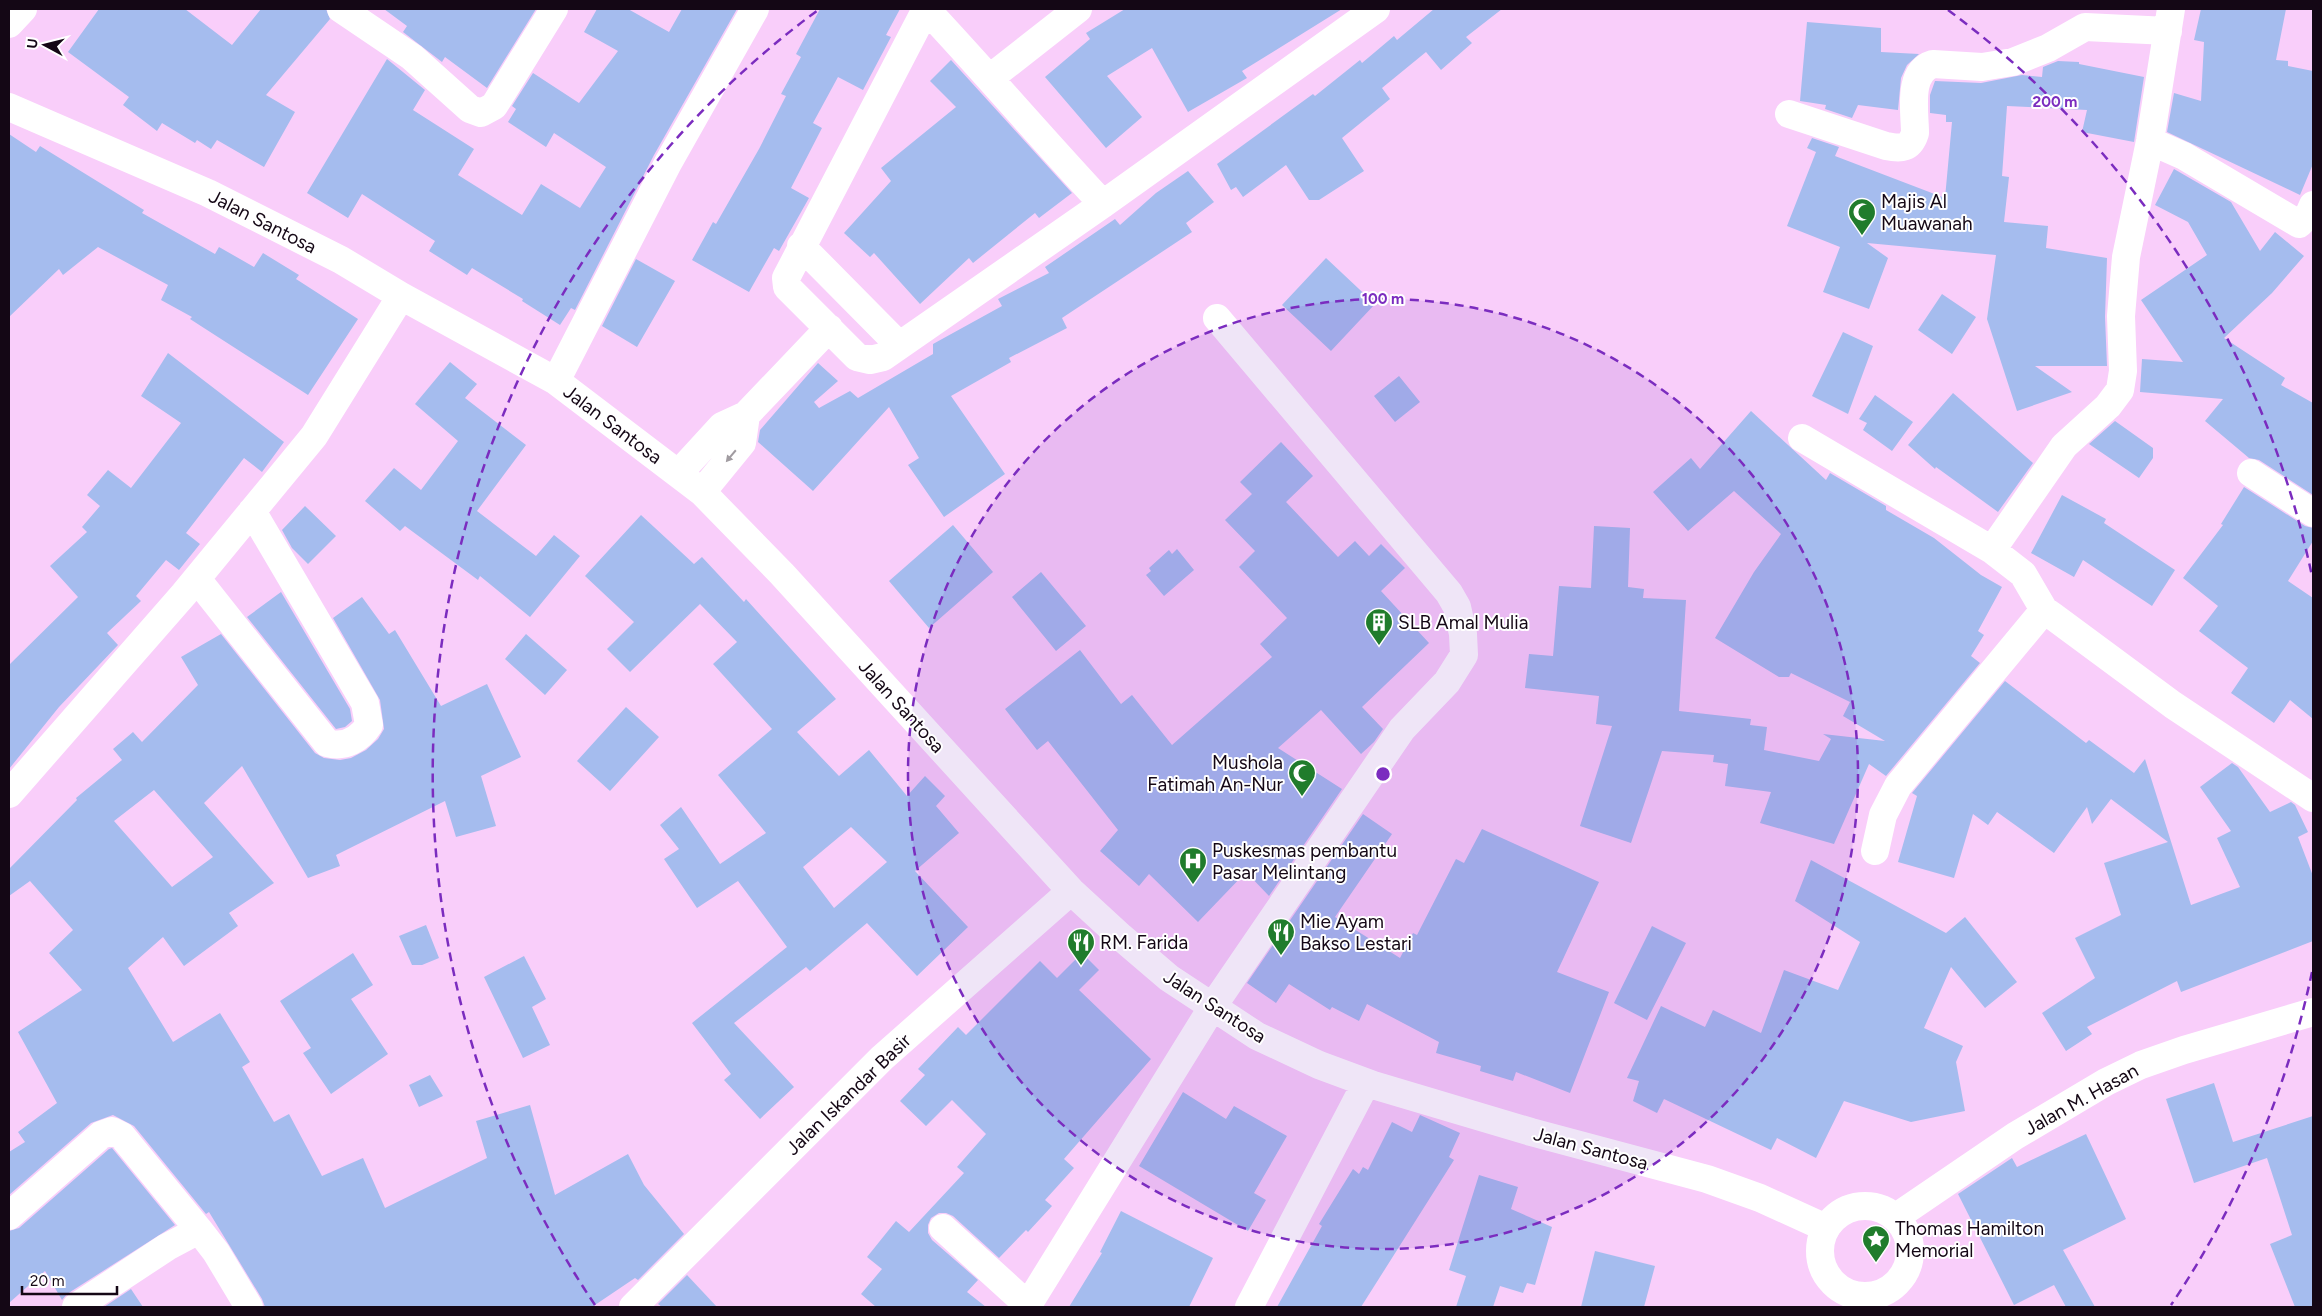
<svg xmlns="http://www.w3.org/2000/svg" width="2322" height="1316" viewBox="0 0 2322 1316" font-family="Figtree,sans-serif">
<rect width="100%" height="100%" fill="#f9cefa"/>
<path fill="#a5bcee" fill-rule="evenodd" d="M 99,9 L 185,9 L 232,45 L 261,9 L 326,9 L 330,19 L 266,95 L 295,112 L 264,167 L 217,140 L 211,149 L 197,140 L 195,143 L 162,123 L 157,131 L 123,105 L 129,97 L 68,52 Z
M 384,9 L 536,9 L 487,88 L 445,57 L 442,62 L 403,32 L 407,26 Z
M 597,9 L 628,9 L 669,32 L 682,9 L 737,9 L 654,155 L 575,310 L 571,308 L 560,325 L 522,301 L 523,299 L 472,268 L 467,275 L 429,251 L 435,241 L 362,194 L 348,218 L 307,193 L 387,59 L 425,90 L 413,110 L 474,149 L 458,175 L 522,215 L 541,184 L 580,208 L 606,167 L 554,133 L 546,147 L 508,122 L 516,109 L 512,106 L 533,73 L 579,103 L 618,51 L 584,32 Z
M 820,9 L 900,9 L 886,35 L 891,37 L 863,90 L 838,77 L 813,123 L 822,128 L 791,188 L 809,198 L 779,251 L 774,248 L 749,292 L 692,260 L 713,222 L 716,224 L 759,149 L 786,96 L 781,94 L 801,57 L 796,54 Z
M 1125,9 L 1342,9 L 1242,71 L 1247,78 L 1188,112 L 1152,48 L 1107,76 L 1142,117 L 1106,148 L 1045,77 L 1090,39 L 1086,33 Z
M 1434,9 L 1502,9 L 1466,37 L 1472,43 L 1441,70 L 1426,52 L 1382,88 L 1390,99 L 1342,138 L 1364,171 L 1319,200 L 1309,200 L 1286,165 L 1243,197 L 1236,187 L 1231,190 L 1217,164 L 1313,94 L 1315,96 L 1360,60 L 1362,63 L 1394,36 L 1397,40 Z
M 2201,9 L 2286,9 L 2276,60 L 2288,61 L 2288,66 L 2313,71 L 2313,164 L 2300,195 L 2167,132 L 2174,93 L 2201,101 L 2204,42 L 2194,40 Z
M 1807,22 L 1881,28 L 1881,52 L 1919,54 L 1907,65 L 1901,78 L 1898,110 L 1858,105 L 1852,118 L 1825,109 L 1826,105 L 1800,101 Z
M 951,60 L 1072,193 L 1039,218 L 1035,213 L 973,263 L 969,258 L 920,304 L 874,253 L 870,257 L 844,233 L 891,181 L 881,168 L 956,107 L 930,81 Z
M 2058,61 L 2079,62 L 2079,64 L 2144,77 L 2134,142 L 2082,132 L 2087,110 L 2007,106 L 2002,176 L 2009,177 L 2004,222 L 2048,226 L 2046,248 L 2107,258 L 2105,317 L 2107,366 L 2035,366 L 2072,392 L 2017,411 L 1987,319 L 1996,255 L 1867,243 L 1888,258 L 1869,309 L 1823,292 L 1840,247 L 1787,226 L 1816,152 L 1807,148 L 1812,138 L 1839,147 L 1835,156 L 1945,198 L 1952,122 L 1946,122 L 1946,115 L 1930,113 L 1930,95 L 1935,81 L 1981,83 L 2022,75 L 2042,77 L 2043,67 Z
M 9,134 L 36,152 L 40,146 L 144,210 L 142,213 L 215,254 L 219,247 L 254,267 L 263,253 L 299,275 L 296,279 L 358,319 L 308,395 L 190,319 L 192,317 L 161,300 L 168,285 L 98,247 L 63,275 L 59,269 L 9,317 Z
M 2174,169 L 2231,202 L 2260,251 L 2275,232 L 2304,256 L 2272,293 L 2224,338 L 2285,378 L 2281,385 L 2313,403 L 2313,495 L 2259,460 L 2249,458 L 2205,421 L 2223,399 L 2140,392 L 2142,359 L 2183,362 L 2141,300 L 2207,255 L 2188,222 L 2155,205 Z
M 1188,171 L 1214,202 L 1186,223 L 1192,232 L 1062,318 L 1067,328 L 1009,358 L 1011,362 L 951,396 L 1005,474 L 944,517 L 908,465 L 919,458 L 889,407 L 813,491 L 758,442 L 760,430 L 818,363 L 838,381 L 814,402 L 819,408 L 850,391 L 858,398 L 933,354 L 933,344 L 1002,306 L 998,299 L 1049,273 L 1045,267 L 1115,219 L 1120,225 L 1156,193 Z
M 1326,258 L 1375,304 L 1331,351 L 1282,305 Z
M 636,259 L 675,281 L 637,347 L 602,326 Z
M 1942,294 L 1976,317 L 1952,354 L 1918,330 Z
M 1843,332 L 1873,346 L 1848,414 L 1812,396 Z
M 168,353 L 284,442 L 262,472 L 244,458 L 186,533 L 200,544 L 179,570 L 166,560 L 136,596 L 141,601 L 107,633 L 118,645 L 59,707 L 9,769 L 9,665 L 78,597 L 50,566 L 87,532 L 82,527 L 100,506 L 87,495 L 108,470 L 131,488 L 181,423 L 141,396 Z
M 450,362 L 477,384 L 465,398 L 526,445 L 477,511 L 536,556 L 554,535 L 580,556 L 530,617 L 480,576 L 478,580 L 405,526 L 400,531 L 365,501 L 394,468 L 421,490 L 458,441 L 415,404 Z
M 1399,376 L 1420,402 L 1395,422 L 1374,396 Z
M 1953,393 L 2033,463 L 1998,512 L 1936,467 L 1935,469 L 1908,445 Z
M 1875,395 L 1913,422 L 1892,451 L 1863,430 L 1867,423 L 1859,419 Z
M 1751,411 L 1826,480 L 1830,473 L 1886,506 L 1886,510 L 1934,538 L 1981,575 L 2002,587 L 1978,631 L 1984,635 L 1971,656 L 1980,663 L 1886,776 L 1869,764 L 1834,844 L 1760,823 L 1771,792 L 1725,786 L 1728,764 L 1713,762 L 1714,755 L 1662,751 L 1631,843 L 1580,826 L 1612,726 L 1596,724 L 1599,696 L 1525,688 L 1529,654 L 1553,656 L 1559,586 L 1591,588 L 1594,526 L 1630,528 L 1628,587 L 1644,589 L 1643,598 L 1686,600 L 1679,711 L 1751,719 L 1750,725 L 1767,727 L 1764,750 L 1819,761 L 1831,739 L 1823,734 L 1885,741 L 1843,716 L 1850,702 L 1791,673 L 1789,677 L 1779,677 L 1715,638 L 1754,572 L 1781,534 L 1734,491 L 1688,531 L 1653,492 L 1691,458 L 1700,469 Z
M 2115,421 L 2153,448 L 2153,458 L 2139,478 L 2089,444 Z
M 1281,442 L 1313,476 L 1286,502 L 1338,557 L 1355,541 L 1369,556 L 1381,544 L 1405,568 L 1381,591 L 1429,643 L 1362,707 L 1383,729 L 1374,742 L 1361,754 L 1321,710 L 1278,748 L 1342,789 L 1269,896 L 1246,872 L 1198,922 L 1149,874 L 1139,886 L 1100,851 L 1118,830 L 1048,741 L 1037,750 L 1005,709 L 1080,650 L 1121,704 L 1132,695 L 1172,745 L 1272,657 L 1260,644 L 1287,618 L 1239,567 L 1255,551 L 1225,520 L 1252,494 L 1240,482 Z
M 2244,487 L 2305,526 L 2313,528 L 2313,541 L 2288,581 L 2313,598 L 2313,719 L 2290,700 L 2274,723 L 2231,693 L 2248,668 L 2199,631 L 2218,606 L 2183,578 L 2223,525 L 2221,524 Z
M 2062,495 L 2106,519 L 2104,523 L 2175,570 L 2152,606 L 2083,560 L 2074,577 L 2031,553 Z
M 305,506 L 336,536 L 308,564 L 292,548 L 282,530 Z
M 641,515 L 694,564 L 702,557 L 744,602 L 746,599 L 836,699 L 797,732 L 839,776 L 869,750 L 907,796 L 925,776 L 945,796 L 936,806 L 959,833 L 915,871 L 968,927 L 917,976 L 867,923 L 810,971 L 806,967 L 734,1023 L 794,1087 L 760,1119 L 724,1080 L 731,1074 L 692,1023 L 787,947 L 738,881 L 697,908 L 664,859 L 679,849 L 660,825 L 681,807 L 720,864 L 766,833 L 718,775 L 772,729 L 713,664 L 737,642 L 700,604 L 630,672 L 607,649 L 634,622 L 585,576 ZM 851,827 L 887,862 L 834,908 L 803,867 Z
M 953,525 L 993,572 L 929,628 L 889,581 Z
M 1177,549 L 1194,570 L 1164,596 L 1146,575 L 1151,571 L 1149,568 L 1169,550 L 1172,554 Z
M 1041,572 L 1086,626 L 1056,651 L 1012,597 Z
M 281,592 L 350,709 L 352,721 L 345,727 L 336,729 L 247,617 Z
M 362,597 L 389,634 L 395,630 L 441,706 L 487,684 L 521,757 L 481,776 L 496,826 L 456,837 L 445,801 L 336,855 L 340,866 L 308,878 L 242,766 L 204,803 L 274,883 L 229,913 L 238,926 L 184,966 L 163,937 L 128,968 L 173,1042 L 220,1013 L 250,1062 L 242,1067 L 274,1122 L 289,1114 L 322,1176 L 363,1158 L 385,1208 L 487,1158 L 476,1121 L 530,1105 L 555,1195 L 628,1154 L 644,1185 L 684,1234 L 638,1280 L 635,1278 L 592,1307 L 265,1307 L 262,1299 L 209,1212 L 206,1214 L 134,1126 L 113,1115 L 91,1123 L 9,1195 L 9,1152 L 25,1142 L 18,1132 L 57,1103 L 18,1032 L 82,990 L 49,953 L 73,930 L 30,881 L 9,896 L 9,869 L 77,800 L 76,798 L 122,760 L 113,749 L 133,732 L 142,742 L 198,685 L 181,657 L 221,634 L 315,753 L 324,758 L 340,760 L 351,758 L 366,750 L 378,739 L 384,729 L 380,700 L 333,618 ZM 154,790 L 213,857 L 172,887 L 114,821 Z
M 526,634 L 567,670 L 545,695 L 505,659 Z
M 2005,681 L 2086,743 L 2089,740 L 2134,773 L 2145,759 L 2191,905 L 2240,887 L 2217,838 L 2231,831 L 2200,787 L 2232,763 L 2238,767 L 2270,812 L 2291,802 L 2295,805 L 2308,832 L 2298,837 L 2313,876 L 2313,941 L 2181,992 L 2177,981 L 2087,1027 L 2092,1034 L 2066,1051 L 2042,1013 L 2095,978 L 2075,938 L 2121,915 L 2104,863 L 2168,842 L 2111,799 L 2092,824 L 2087,807 L 2054,853 L 1997,812 L 1988,825 L 1973,814 L 1954,878 L 1898,862 L 1917,796 L 1912,793 Z
M 626,707 L 659,737 L 610,791 L 577,761 Z
M 1363,814 L 1392,834 L 1335,917 L 1400,958 L 1413,933 L 1417,935 L 1456,859 L 1464,863 L 1482,829 L 1599,882 L 1557,972 L 1609,992 L 1570,1093 L 1516,1072 L 1513,1081 L 1480,1071 L 1481,1066 L 1436,1053 L 1439,1042 L 1367,1004 L 1359,1021 L 1332,1007 L 1330,1010 L 1289,984 L 1276,1003 L 1247,983 Z
M 1811,860 L 1946,933 L 1965,917 L 2017,982 L 1985,1008 L 1951,967 L 1924,1028 L 1963,1046 L 1956,1062 L 1965,1111 L 1911,1122 L 1844,1101 L 1816,1158 L 1777,1138 L 1771,1150 L 1664,1099 L 1657,1113 L 1633,1101 L 1639,1081 L 1627,1078 L 1661,1006 L 1705,1027 L 1713,1010 L 1761,1033 L 1784,970 L 1838,990 L 1860,942 L 1795,901 Z
M 426,925 L 439,958 L 422,965 L 412,965 L 399,936 Z
M 1652,926 L 1686,943 L 1647,1020 L 1614,1003 Z
M 353,953 L 373,985 L 351,999 L 388,1054 L 331,1094 L 303,1053 L 311,1048 L 280,1001 Z
M 1082,953 L 1099,970 L 1079,990 L 1151,1059 L 1064,1159 L 1074,1168 L 1045,1200 L 1052,1206 L 1028,1232 L 1026,1230 L 999,1258 L 953,1216 L 946,1213 L 939,1213 L 931,1218 L 928,1225 L 928,1233 L 932,1240 L 978,1280 L 967,1292 L 986,1307 L 876,1307 L 861,1294 L 882,1269 L 867,1257 L 896,1221 L 909,1232 L 964,1173 L 957,1167 L 986,1134 L 952,1100 L 926,1126 L 900,1101 L 925,1075 L 918,1069 L 958,1027 L 966,1035 L 1040,961 L 1057,978 Z
M 524,956 L 546,999 L 532,1007 L 550,1045 L 523,1058 L 484,977 Z
M 430,1075 L 443,1096 L 419,1107 L 409,1085 Z
M 2214,1083 L 2233,1142 L 2313,1116 L 2313,1307 L 2295,1307 L 2270,1244 L 2292,1235 L 2267,1158 L 2194,1183 L 2166,1099 Z
M 1183,1092 L 1226,1119 L 1234,1106 L 1287,1136 L 1254,1193 L 1266,1200 L 1248,1231 L 1139,1166 Z
M 1420,1115 L 1460,1133 L 1449,1157 L 1454,1160 L 1361,1307 L 1277,1307 L 1322,1226 L 1319,1224 L 1353,1169 L 1359,1174 L 1363,1167 L 1368,1170 L 1392,1122 L 1412,1132 Z
M 2086,1134 L 2126,1219 L 2063,1250 L 2095,1307 L 2066,1307 L 2054,1285 L 2014,1305 L 1958,1194 L 2012,1158 L 2017,1167 Z
M 112,1148 L 175,1225 L 67,1294 L 62,1300 L 45,1271 L 9,1303 L 9,1231 L 19,1228 L 109,1149 Z
M 1479,1175 L 1518,1187 L 1511,1209 L 1552,1227 L 1535,1285 L 1527,1283 L 1523,1293 L 1500,1286 L 1493,1307 L 1456,1307 L 1466,1276 L 1449,1270 Z
M 1121,1211 L 1213,1258 L 1189,1307 L 1069,1307 L 1102,1253 L 1100,1252 Z
M 1595,1251 L 1655,1266 L 1644,1307 L 1581,1307 Z
M 687,1275 L 717,1307 L 662,1307 L 658,1304 Z
M 131,1289 L 143,1307 L 104,1307 Z"/>
<g fill="none" stroke-linecap="round" stroke-linejoin="round">
<path stroke="#fff" stroke-width="28" d="M 341,9 L 412,57 L 470,109 L 481,113 L 494,106 L 554,9
M 926,9 L 786,278 L 787,287 L 857,357 L 870,360 L 883,357 L 1103,204 L 1376,9
M 926,9 C 986,73 1043,140 1103,204
M 2171,9 L 2150,141 L 2126,257 L 2121,316 L 2123,371 L 2120,390 L 2108,406 L 2064,446 L 1992,550 L 2023,574 L 2044,610 L 2054,617 L 2173,705 L 2313,798
M 9,24 L 23,9
M 990,78 L 1078,9
M 9,107 L 208,193 L 341,260 L 401,296 L 556,381 L 702,492 L 782,574 L 1071,891 L 1121,937 L 1169,978 L 1257,1036 L 1319,1065 L 1373,1085 L 1531,1132 L 1707,1179 L 1760,1198 L 1826,1228
M 1789,114 L 1886,146 C 1901,149 1910,149 1915,133 C 1915,112 1907,72 1933,64 L 1982,67 L 2013,62 L 2048,48 L 2085,27 L 2168,31
M 2150,141 L 2184,156 L 2299,224 L 2309,214 L 2313,205
M 801,246 L 899,345
M 556,381 L 668,163 L 755,9
M 1802,438 L 1992,550
M 2251,473 L 2313,513
M 678,474 L 722,426 L 746,415 L 829,328
M 702,492 L 742,443 L 746,415
M 197,579 L 327,743 C 345,748 360,739 369,725 L 365,703 L 252,511
M 9,794 L 184,594 L 314,436 L 401,296
M 1875,851 L 1883,815 L 1898,786 L 2044,610
M 9,1216 L 101,1135 L 112,1131 L 122,1136 L 199,1230
M 943,1228 L 1030,1307
M 1028,1305 L 1213,1006 L 1402,729 L 1447,682 L 1464,655 L 1463,634 L 1457,607 L 1449,593 L 1217,318
M 76,1307 L 167,1247 L 199,1230 L 216,1252 L 249,1307
M 633,1307 L 882,1058 L 1071,891
M 1249,1307 L 1366,1083"/>
<path stroke="#fff" stroke-width="28" d="M1820 1251a45 45 0 1 1 90 0a45 45 0 1 1-90 0Z
M 1896,1217 L 2015,1136 L 2106,1082 L 2141,1065 L 2184,1050 L 2313,1012"/>
</g>
<defs><path id="oneway-solid" d="M-6-.8H1V-3.2L6.5 0L1 3.2V.8H-6Z" transform="scale(1.25)"/></defs>
<use fill="#a19ca1" href="#oneway-solid" transform="translate(731 456) rotate(130)"/>
<circle cx="1383" cy="774" r="475" fill="#7b2cbf" fill-opacity=".12"/>
<g fill="none" stroke="#7b2cbf" stroke-width="2.5" stroke-dasharray="9 6">
<circle cx="1383" cy="774" r="475"/>
<path d="M2312 972A950 950 0 0 1 2171 1305M595 1305A950 950 0 0 1 818 10M1948 10A950 950 0 0 1 2312 576"/>
</g>
<defs>
<g id="mosque-pin" transform="scale(1.4375)"><path d="M0 17L-7.5 6A9.5 9.5 0 1 1 7.5 6Z" fill="#207c2c" stroke="#fff"/><path d="M3.5-4.9A6 6 0 1 0 3.5 4.9A5 5 0 1 1 3.5-4.9Z" fill="#fff"/></g>
<g id="building-pin" transform="scale(1.4375)"><path d="M0 17L-7.5 6A9.5 9.5 0 1 1 7.5 6Z" fill="#207c2c" stroke="#fff"/><path d="M-4-6H4V6H1V3H-1V6H-4ZM-2.5-4.3h1.7v1.8h-1.7ZM.8-4.3h1.7v1.8H.8ZM-2.5-1h1.7V.8h-1.7ZM.8-1h1.7V.8H.8Z" fill="#fff"/></g>
<g id="hospital-pin" transform="scale(1.4375)"><path d="M0 17L-7.5 6A9.5 9.5 0 1 1 7.5 6Z" fill="#207c2c" stroke="#fff"/><path d="M-5-5h3v3.5h4V-5h3V5h-3V1.5h-4V5h-3Z" fill="#fff"/></g>
<g id="restaurant-pin" transform="scale(1.4375)"><path d="M0 17L-7.5 6A9.5 9.5 0 1 1 7.5 6Z" fill="#207c2c" stroke="#fff"/><path d="M-5-6h1v4h1v-4h1v4h1v-4h1v5L-1.5 .5V6h-2V.5L-5-1ZM5-6V6H3V1.5H1.5Q1.5-4 5-6Z" fill="#fff"/></g>
<g id="sight-pin" transform="scale(1.4375)"><path d="M0 17L-7.5 6A9.5 9.5 0 1 1 7.5 6Z" fill="#207c2c" stroke="#fff"/><path d="M0-6L1.8-2.2L6-1.7L2.9 1.2L3.7 5.4L0 3.3L-3.7 5.4L-2.9 1.2L-6-1.7L-1.8-2.2Z" fill="#fff"/></g>
</defs>
<g fill-rule="evenodd">
<use href="#mosque-pin" x="1862" y="212"/>
<use href="#building-pin" x="1379" y="622"/>
<use href="#mosque-pin" x="1302" y="773"/>
<use href="#hospital-pin" x="1193" y="861"/>
<use href="#restaurant-pin" x="1281" y="932"/>
<use href="#restaurant-pin" x="1081" y="942"/>
<use href="#sight-pin" x="1876" y="1239"/>
</g>
<g text-anchor="middle" stroke-width="4" stroke-linejoin="round" paint-order="stroke">
<g font-size="19" fill="#140715" stroke="#fff" text-anchor="start">
<text x="1881" y="208">Majis Al<tspan x="1881" dy="22">Muawanah</tspan></text>
<text x="1398" y="629">SLB Amal Mulia</text>
<text x="1283" y="769" text-anchor="end">Mushola<tspan x="1283" dy="22">Fatimah An-Nur</tspan></text>
<text x="1212" y="857">Puskesmas pembantu<tspan x="1212" dy="22">Pasar Melintang</tspan></text>
<text x="1300" y="928">Mie Ayam<tspan x="1300" dy="22">Bakso Lestari</tspan></text>
<text x="1100" y="949">RM. Farida</text>
<text x="1895" y="1235">Thomas Hamilton<tspan x="1895" dy="22">Memorial</tspan></text>
</g>
<g font-size="19" fill="#140715" stroke="#fff">
<text transform="translate(263 221) rotate(27)" y="7">Jalan Santosa</text>
<text transform="translate(613 424) rotate(37)" y="7">Jalan Santosa</text>
<text transform="translate(902 706) rotate(48)" y="7">Jalan Santosa</text>
<text transform="translate(1215 1006) rotate(33)" y="7">Jalan Santosa</text>
<text transform="translate(848 1094) rotate(-44)" y="7">Jalan Iskandar Basir</text>
<text transform="translate(2081 1099) rotate(-29)" y="7">Jalan M. Hasan</text>
<text transform="translate(1591 1148) rotate(15)" y="7">Jalan Santosa</text>
</g>
</g>
<circle cx="1383" cy="774" r="8" fill="#7b2cbf" stroke="#fff" stroke-width="2.5"/>
<g font-size="15" text-anchor="middle" font-weight="bold" fill="#7b2cbf" stroke="#fff" stroke-width="4" stroke-linejoin="round" paint-order="stroke">
<text x="2055" y="107">200 m</text>
<text x="1383" y="304">100 m</text>
</g>
<rect width="2322" height="1316" fill="none" stroke="#140715" stroke-width="20"/>
<g transform="translate(45 45) rotate(277)" stroke="#ffffff" stroke-width="4" paint-order="stroke">
<path d="M0-4L9 19L0 12L-9 19Z" fill="#140715"/>
<text y="-8" font-size="14" font-weight="bold" text-anchor="middle" fill="#140715">U</text>
</g>
<path d="M22 1286v8h95v-8" fill="none" stroke="#140715" stroke-width="2.5"/>
<text x="30" y="1286" font-size="15" fill="#140715" stroke="#ffffff" stroke-width="4" paint-order="stroke">20 m</text>
</svg>
